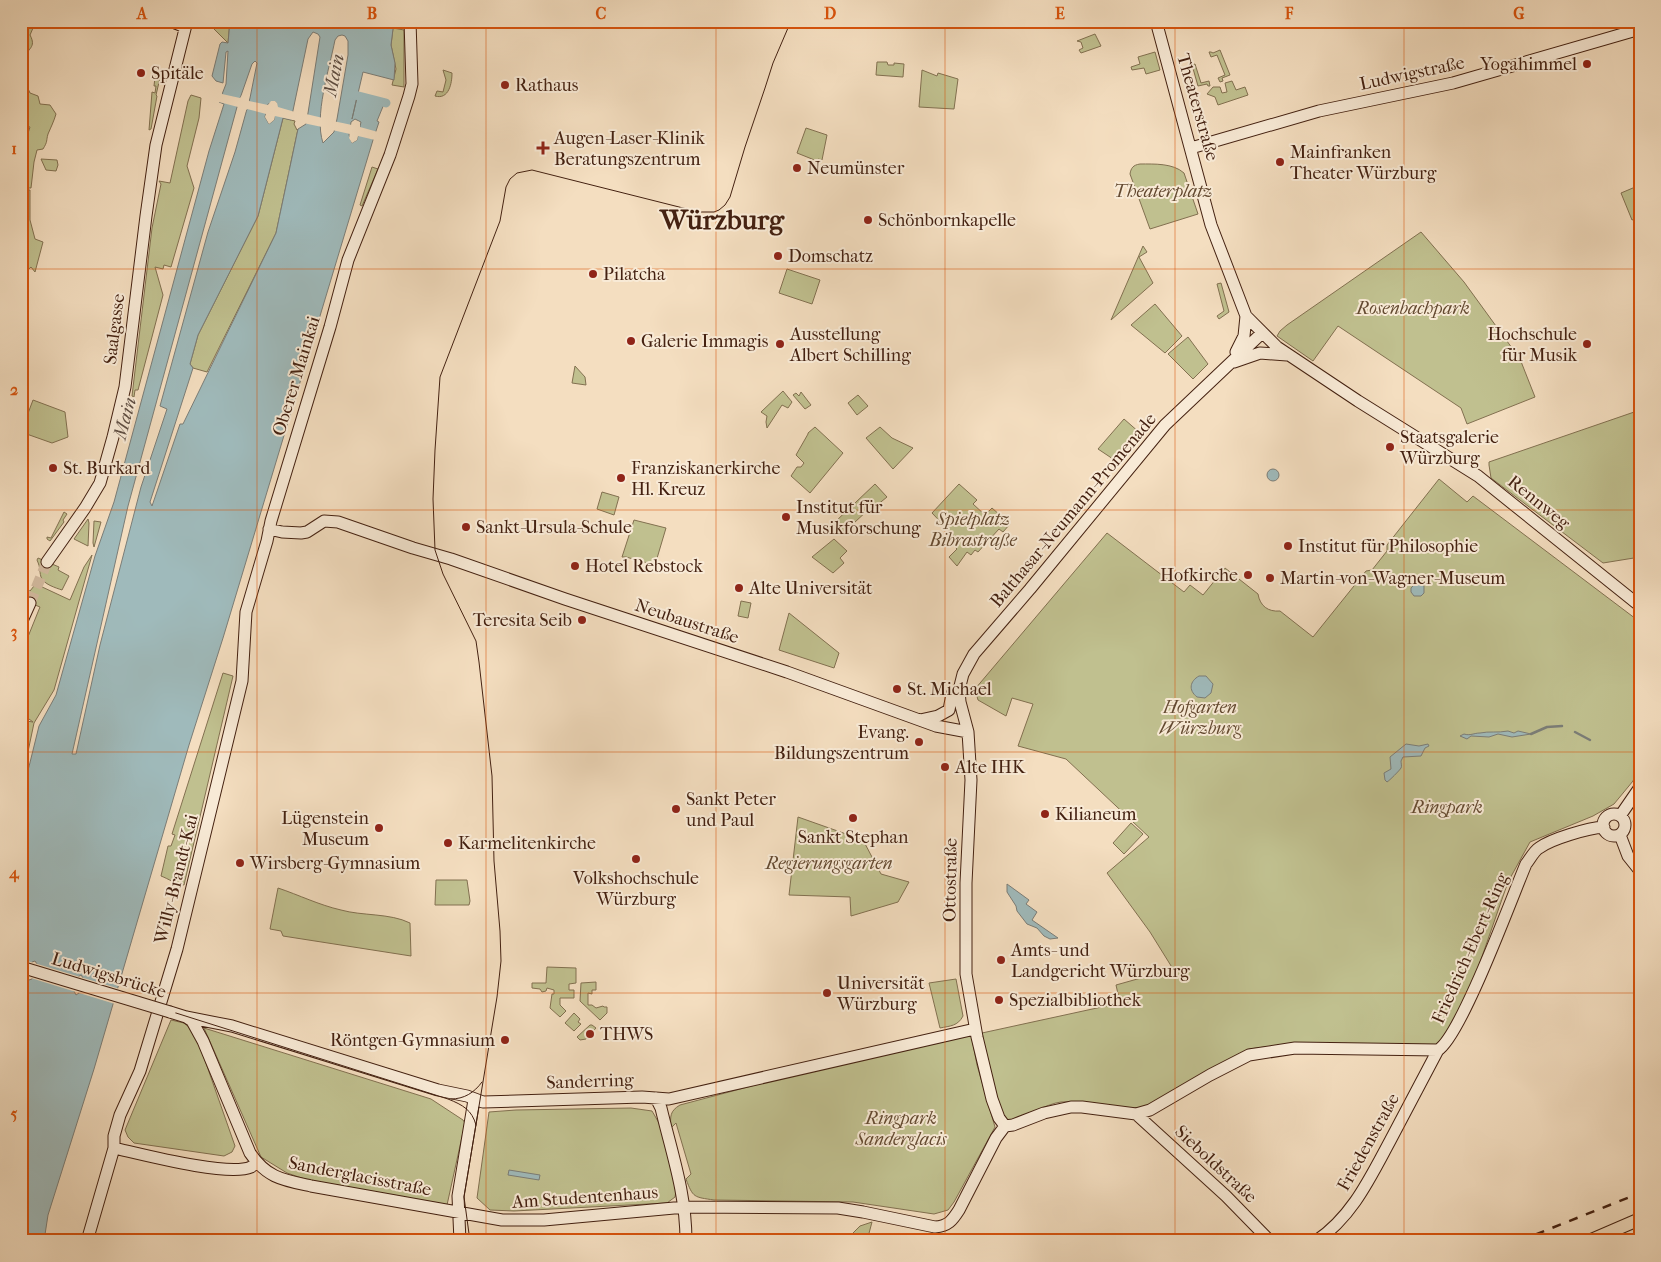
<svg xmlns="http://www.w3.org/2000/svg" width="1661" height="1262" viewBox="0 0 1661 1262" font-family="'IM FELL French Canon',serif">
<rect width="100%" height="100%" fill="#f4dec0"/>
<filter id="stains"><feTurbulence type="fractalNoise" baseFrequency=".004" numOctaves="4"/><feColorMatrix values="0 0 0 0 .2 0 0 0 0 .09 0 0 0 0 .02 0 0 0 .5 -.17"/></filter>
<radialGradient id="worn" r=".72"><stop offset=".6" stop-color="#630" stop-opacity="0"/><stop offset="1" stop-color="#630" stop-opacity=".3"/></radialGradient>
<path fill="#c0c08f" stroke="#827050" d="M 21,21 L 38,21 L 38,24 L 33,28 L 30,35 C 37,48 27,48 25,58 C 24,63 24,66 21,71 Z
M 199,21 L 230,21 L 228,43 L 210,25 Z
M 393,28 L 404,30 L 404,87 L 392,85 L 396,69 L 391,45 Z
M 1095,34 L 1101,46 L 1081,53 L 1079,50 L 1083,48 L 1081,42 L 1077,41 Z
M 1220,50 L 1230,75 L 1222,78 L 1223,81 L 1220,82 L 1218,78 L 1225,75 L 1217,55 L 1211,57 L 1209,52 L 1211,52 L 1213,53 Z
M 1155,52 L 1160,70 L 1146,74 L 1144,68 L 1132,70 L 1131,67 L 1140,64 L 1138,57 Z
M 877,62 L 887,62 L 888,65 L 894,65 L 894,63 L 904,64 L 903,77 L 876,75 Z
M 1195,64 L 1201,83 L 1209,81 L 1210,86 L 1208,86 L 1207,84 L 1198,86 L 1192,65 Z
M 443,70 L 452,73 C 452,83 449,100 435,96 L 437,91 L 443,92 L 446,80 Z
M 922,70 L 937,76 L 938,73 L 958,79 L 954,109 L 919,107 Z
M 21,73 L 30,93 L 38,96 L 40,104 L 50,105 L 56,114 C 54,121 51,127 48,134 C 46,141 48,141 43,149 L 37,150 L 34,162 L 31,188 L 27,188 L 27,190 L 30,190 L 30,220 L 35,239 L 43,242 L 35,272 L 31,267 L 21,276 L 21,229 L 24,221 L 21,219 L 21,147 L 24,146 L 30,127 L 21,124 Z
M 155,77 L 160,78 L 156,95 L 157,96 L 151,129 L 149,130 L 152,92 L 155,93 L 156,86 L 154,86 Z
M 1232,81 L 1236,90 L 1245,87 L 1248,95 L 1218,105 L 1215,97 L 1207,94 L 1213,87 L 1220,87 L 1222,93 L 1227,92 L 1225,83 Z
M 191,95 L 201,98 L 199,118 L 187,166 L 194,188 L 171,267 L 164,265 L 163,269 L 155,267 L 163,295 L 138,390 L 135,390 L 134,397 L 132,396 L 152,228 L 161,184 L 159,181 L 170,183 L 188,101 Z
M 283,118 L 295,121 L 294,124 L 297,130 L 298,129 L 276,233 L 207,372 L 193,368 L 190,364 L 198,335 L 258,216 Z
M 806,128 L 827,135 L 822,160 L 818,159 L 817,161 L 797,153 Z
M 41,159 L 57,160 L 58,165 L 56,171 L 46,170 Z
M 1140,164 C 1154,164 1173,163 1184,173 L 1198,214 L 1150,229 L 1130,174 C 1131,168 1133,165 1140,164 Z
M 372,167 L 378,169 L 362,206 L 360,205 Z
M 1640,185 L 1640,217 L 1632,220 L 1621,193 Z
M 1421,232 L 1464,282 L 1520,359 L 1535,397 L 1467,424 L 1461,408 L 1338,326 L 1313,361 L 1277,336 L 1280,331 L 1287,325 Z
M 1143,246 L 1147,252 L 1139,257 L 1153,283 L 1111,320 Z
M 787,269 L 820,280 L 812,304 L 779,293 Z
M 1221,283 L 1229,312 L 1219,319 L 1217,316 L 1224,311 L 1217,284 Z
M 1155,304 L 1182,336 L 1165,353 L 1131,325 Z
M 1188,337 L 1208,364 L 1193,379 L 1168,354 Z
M 575,366 L 585,377 L 586,385 L 572,383 Z
M 783,391 L 792,402 L 788,408 L 782,405 L 767,428 L 766,422 L 767,416 L 761,412 Z
M 801,392 L 811,405 L 805,409 L 793,395 L 796,393 L 799,396 Z
M 858,395 L 868,406 L 857,415 L 848,403 Z
M 33,400 L 65,412 L 68,437 L 52,443 L 21,432 Z
M 1640,410 L 1640,557 L 1603,563 L 1491,478 L 1489,465 L 1489,462 Z
M 1124,419 L 1140,433 L 1116,461 L 1098,449 Z
M 815,427 L 843,453 L 810,493 L 791,476 L 797,467 L 801,467 L 804,463 L 796,455 L 808,434 L 808,433 Z
M 880,427 L 892,438 L 913,448 L 893,469 L 866,438 Z
M 1439,479 L 1467,502 L 1473,496 L 1640,622 L 1640,765 L 1633,781 L 1614,804 L 1593,816 L 1530,842 L 1508,882 L 1464,1008 L 1443,1046 L 1296,1043 L 1249,1049 L 1145,1107 C 1117,1111 1090,1099 1061,1102 C 1048,1103 1018,1120 1004,1125 L 998,1120 L 982,1033 L 1120,1003 L 1116,985 L 1173,969 L 1150,932 L 1107,873 L 1149,837 L 1066,759 L 1018,746 L 1033,704 L 1012,698 L 1006,716 L 978,700 L 975,689 L 1107,533 L 1184,592 L 1190,585 L 1203,595 L 1225,568 L 1258,594 C 1260,606 1268,612 1280,611 L 1313,637 L 1366,571 L 1372,570 L 1387,551 L 1387,545 Z
M 875,484 L 887,497 L 871,510 L 868,510 L 841,535 L 836,521 Z
M 959,484 L 977,500 L 973,504 L 985,515 L 992,508 L 1010,524 L 1003,532 L 999,529 L 978,552 L 975,550 L 971,555 L 967,552 L 957,566 L 949,557 L 957,549 L 949,541 L 954,536 L 932,513 Z
M 602,492 L 619,497 L 614,515 L 597,509 Z
M 64,512 L 67,514 L 63,520 L 64,522 L 50,541 L 47,539 L 47,537 L 51,538 Z
M 88,519 L 89,523 L 88,546 L 74,539 Z
M 634,520 L 666,528 L 655,565 L 626,557 L 622,557 Z
M 94,521 L 101,522 L 94,547 L 93,543 Z
M 834,539 L 847,551 L 840,558 L 844,563 L 833,573 L 812,557 Z
M 92,555 L 54,690 L 34,723 L 21,785 L 21,742 L 26,721 L 33,722 L 21,713 L 21,654 L 40,607 L 23,600 L 21,605 L 21,589 L 30,591 L 34,586 L 40,586 L 70,600 L 84,567 Z
M 38,558 L 59,567 L 58,570 L 69,576 L 62,590 C 56,588 43,584 41,577 C 39,570 41,569 37,560 Z
M 741,601 L 751,603 L 748,618 L 738,616 Z
M 789,613 L 839,653 L 834,668 L 779,650 Z
M 223,673 L 233,676 L 184,885 C 175,884 169,879 161,876 L 168,846 L 171,846 L 175,835 L 172,834 Z
M 798,817 L 863,840 L 881,874 L 909,882 L 898,902 L 851,916 L 850,897 L 789,895 Z
M 1131,823 L 1143,834 L 1124,854 L 1113,843 Z
M 436,880 L 467,880 L 470,901 L 469,905 L 435,905 Z
M 278,888 C 299,895 319,905 341,910 C 362,916 390,913 410,923 L 411,956 L 283,936 L 281,931 L 270,929 Z
M 547,967 L 576,968 L 576,983 L 569,984 L 569,990 L 574,990 L 574,998 L 560,998 L 560,1005 L 566,1011 L 560,1017 L 550,1008 L 552,994 L 554,994 L 554,990 L 547,988 L 546,991 L 542,992 L 540,989 L 532,988 L 532,983 L 546,983 Z
M 956,979 L 963,1016 C 958,1026 950,1026 940,1028 L 929,983 Z
M 596,982 L 596,990 L 592,990 L 592,994 L 588,993 L 588,1005 L 592,1005 L 596,1008 L 603,1006 L 604,1007 L 607,1007 L 607,1013 L 600,1020 L 580,1001 L 581,983 Z
M 574,1013 L 580,1019 L 578,1022 L 581,1024 L 574,1031 L 565,1023 Z
M 171,1020 L 184,1023 L 190,1028 L 201,1049 L 235,1146 L 232,1152 L 224,1156 L 134,1143 L 128,1137 L 125,1130 Z
M 590,1025 L 592,1025 L 596,1028 L 586,1039 L 580,1040 L 577,1037 Z
M 204,1028 L 431,1099 L 463,1120 L 465,1123 L 447,1205 L 314,1182 L 287,1173 L 261,1157 Z
M 970,1028 L 977,1065 L 995,1127 L 954,1202 L 948,1210 L 934,1214 L 853,1202 L 714,1200 C 694,1197 693,1198 686,1179 L 691,1174 L 676,1123 L 671,1128 C 670,1116 670,1111 680,1105 Z
M 631,1108 L 652,1111 L 659,1123 L 677,1185 L 675,1197 L 667,1203 L 514,1211 L 490,1210 L 477,1198 L 489,1112 L 516,1110 Z
M 872,1222 L 868,1237 L 852,1234 L 860,1226 Z"/>
<path fill="#9fbabb" stroke="#7b7d77" fill-rule="evenodd" d="M 230,21 L 394,21 L 391,45 L 395,63 L 394,80 L 363,72 L 352,119 L 357,97 L 384,104 L 377,121 L 379,122 L 373,140 L 223,638 L 189,745 L 94,1069 L 48,1215 L 44,1241 L 21,1241 L 21,799 L 39,726 L 56,695 L 95,556 L 114,502 L 209,151 L 224,104 L 219,102 L 226,84 L 228,51 L 226,52 L 223,83 L 216,81 L 212,76 L 220,44 L 222,42 L 228,43 ZM 313,32 L 318,34 L 320,37 L 308,113 L 306,124 L 298,129 L 276,233 L 183,424 L 180,424 L 152,506 L 150,502 L 193,368 L 190,364 L 198,335 L 258,216 L 283,118 L 291,120 L 308,39 ZM 342,35 L 345,36 L 348,41 L 348,55 L 337,119 L 334,132 L 323,143 C 314,116 329,70 335,40 L 338,36 ZM 255,61 L 257,63 L 250,98 L 235,152 L 208,232 L 160,406 L 167,409 L 141,487 L 100,645 L 76,754 L 72,754 L 128,506 L 237,107 L 252,64 ZM 276,102 L 274,120 L 269,124 L 265,117 L 268,104 ZM 355,119 L 361,122 L 357,140 L 352,143 L 349,135 L 351,122 ZM 35,961 L 37,964 L 32,979 L 29,980 L 27,977 L 32,962 ZM 81,975 L 83,978 L 79,993 L 76,995 L 74,991 L 78,977 Z
M1267 475a6 6 0 1 1 12 0a6 6 0 1 1-12 0Z
M 1416,583 L 1420,583 L 1424,586 L 1424,593 L 1421,596 L 1414,596 L 1411,592 L 1411,588 Z
M 1199,676 L 1206,676 L 1213,684 L 1211,693 L 1205,698 L 1197,697 C 1188,690 1190,681 1199,676 Z
M 1508,731 L 1514,733 L 1518,731 L 1531,734 L 1512,737 L 1498,734 L 1489,737 L 1471,736 L 1467,739 L 1460,736 L 1464,734 C 1470,736 1474,733 1480,733 C 1489,731 1498,733 1508,731 Z
M 1406,744 L 1419,746 L 1428,744 L 1429,746 L 1425,748 L 1421,756 L 1403,757 L 1401,761 C 1401,763 1402,767 1401,768 C 1400,770 1389,781 1387,782 L 1385,780 L 1384,773 L 1391,769 L 1390,757 Z
M 1007,884 L 1029,900 L 1026,904 L 1037,912 L 1032,920 L 1058,938 L 1050,939 L 1044,936 L 1037,928 L 1027,924 L 1017,911 L 1016,906 L 1007,892 Z
M 509,1170 L 540,1175 L 539,1180 L 508,1175 Z"/>
<path fill="#f4dec0" d="M 221,88 L 222,94 L 240,98 L 243,94 L 238,112 L 238,107 L 219,102 L 218,105 L 217,104 Z
M 248,95 L 249,101 L 268,105 L 271,101 L 275,101 L 277,103 L 278,107 L 295,112 L 293,120 L 275,116 L 274,120 L 269,124 L 265,117 L 266,114 L 247,109 L 242,116 Z
M 306,112 L 306,114 L 323,118 L 324,136 L 321,130 L 322,127 L 303,123 Z
M 333,121 L 352,125 L 354,121 L 358,121 L 360,124 L 360,127 L 378,132 L 375,140 L 358,136 L 357,140 L 352,143 L 349,138 L 350,134 L 332,130 Z
M 21,959 L 120,989 L 115,1004 L 21,975 Z"/>
<g fill="none" stroke-linecap="round" stroke-linejoin="round">
<path stroke="#7b7d77" stroke-width="2.5" d="M 1575,732 L 1590,740
M 1531,734 L 1547,727 L 1562,726"/>
<path stroke="#9fbabb" stroke-width="9" d="M 351,94 L 386,103"/>
<path stroke="#d1b89d" stroke-width="11" stroke-dasharray="11 5.5" stroke-linecap="butt" d="M 30,603 L 47,562"/>
<g stroke="#442111" stroke-width="13">
<path id="secondary" d="M 170,21 L 185,27
M 1156,21 L 1211,225 L 1246,316 L 1277,347 L 1358,401 L 1478,476 L 1640,606
M 1191,148 L 1319,111 L 1453,83 L 1640,29
M 1236,352 L 1244,336 L 1246,316
M 1234,362 L 1260,353 L 1287,355
M 269,529 L 282,532 L 301,533 L 307,532 L 324,521 L 338,522 L 413,548 L 451,559 L 565,599 L 787,672 L 936,726 L 968,732
M 47,562 L 85,508 L 100,483 L 113,437 L 125,387 L 146,216 L 156,145 L 187,21
M 21,623 L 30,603
M 920,720 L 938,716 L 949,710 L 952,694 L 959,690
M1603 825a11 11 0 1 1 22 0a11 11 0 1 1-22 0Z
M 1620,816 L 1640,787
M 1620,835 L 1628,856 L 1640,871
M 170,1012 L 186,1017 L 232,1026 L 438,1090 L 467,1096 L 483,1102 L 642,1097 L 669,1099 L 975,1029
M 186,1017 L 192,1021 L 203,1041 L 250,1153 C 267,1178 283,1180 311,1186 L 502,1220 L 544,1220 L 685,1207 L 838,1208 L 863,1212 L 935,1227 C 948,1226 952,1221 959,1210 L 996,1138 L 1005,1126
M 656,1098 L 661,1108 C 672,1154 686,1193 686,1241
M 1136,1114 L 1226,1196 L 1270,1241
M 1005,1126 L 999,1118 L 992,1099 L 977,1037 L 966,974 L 966,883 L 971,780 L 968,732 L 960,702 L 959,690 L 963,674 L 974,654 L 1030,589 L 1165,425 L 1262,333
M 1005,1126 L 1013,1125 L 1044,1113 L 1071,1107 L 1082,1107 L 1136,1114 L 1150,1110 L 1210,1075 L 1249,1055 L 1295,1048 L 1438,1050 C 1461,1036 1512,897 1526,864 C 1530,859 1534,851 1539,848 C 1551,839 1588,828 1604,827
M 114,1148 C 141,1154 228,1177 251,1167 C 252,1166 255,1164 257,1163
M 87,1241 L 114,1148 L 114,1136 L 120,1115 L 140,1071 L 177,949 L 242,681 L 246,612 L 267,541 L 271,521 L 330,327 L 348,260 L 390,155 L 409,96 L 412,84 L 410,21
M 460,1241 L 458,1196 L 474,1100
M 1316,1241 C 1352,1217 1370,1178 1390,1141 C 1406,1111 1422,1080 1438,1050"/>
</g>
<g stroke="#442111" stroke-width="14">
<path id="primary" d="M 1589,1241 L 1640,1219"/>
</g>
<use href="#secondary" stroke="#f8ead6" stroke-width="11"/>
<use href="#primary" stroke="#f4dec0" stroke-width="12"/>
<path stroke="#442111" stroke-width="1" d="M 21,964 L 448,1099 C 463,1105 472,1110 476,1125
M 451,1099 C 464,1099 474,1093 482,1082
M 470,1241 L 464,1197 L 497,997 L 501,961 L 500,931 L 494,861 L 492,776 L 479,662 L 476,641 L 443,574 L 435,550 L 433,499 L 435,450 L 440,377 L 500,221 L 506,187 L 510,179 L 517,173 L 532,170 L 699,212 L 714,212 L 719,210 L 725,205 L 730,197 L 745,147 L 765,88 L 773,63 L 791,21"/>
<path stroke="#442111" stroke-width="2.5" stroke-dasharray="9 9" stroke-linecap="butt" d="M 1519,1241 L 1640,1193"/>
<g stroke="#442111" stroke-width="13" stroke-linecap="butt">
<path id="secondary-bridge" d="M 21,967 L 170,1012"/>
</g>
<use href="#secondary-bridge" stroke="#f8ead6" stroke-width="11"/>
</g>
<path fill="none" stroke="#d8530c" stroke-width="1" stroke-opacity="0.55" d="M 257,21 L 257,1241M 486,21 L 486,1241M 716,21 L 716,1241M 945,21 L 945,1241M 1175,21 L 1175,1241M 1404,21 L 1404,1241M 21,269 L 1640,269M 21,510 L 1640,510M 21,752 L 1640,752M 21,993 L 1640,993"/>
<g fill="#8f2418" stroke="#f8ead6" stroke-width="2">
<circle cx="1587" cy="64" r="5"/>
<circle cx="141" cy="73" r="5"/>
<circle cx="505" cy="85" r="5"/>
<path d="M540.5 140.5h5v5h5v5h-5v5h-5v-5h-5v-5h5z"/>
<circle cx="1280" cy="162" r="5"/>
<circle cx="797" cy="168" r="5"/>
<circle cx="868" cy="220" r="5"/>
<circle cx="778" cy="256" r="5"/>
<circle cx="593" cy="274" r="5"/>
<circle cx="631" cy="341" r="5"/>
<circle cx="780" cy="344" r="5"/>
<circle cx="1587" cy="344" r="5"/>
<circle cx="1390" cy="447" r="5"/>
<circle cx="53" cy="468" r="5"/>
<circle cx="621" cy="478" r="5"/>
<circle cx="786" cy="517" r="5"/>
<circle cx="466" cy="527" r="5"/>
<circle cx="1288" cy="546" r="5"/>
<circle cx="575" cy="566" r="5"/>
<circle cx="1248" cy="575" r="5"/>
<circle cx="1270" cy="578" r="5"/>
<circle cx="739" cy="588" r="5"/>
<circle cx="582" cy="620" r="5"/>
<circle cx="897" cy="689" r="5"/>
<circle cx="919" cy="742" r="5"/>
<circle cx="945" cy="767" r="5"/>
<circle cx="676" cy="809" r="5"/>
<circle cx="1045" cy="814" r="5"/>
<circle cx="853" cy="818" r="5"/>
<circle cx="379" cy="828" r="5"/>
<circle cx="448" cy="843" r="5"/>
<circle cx="636" cy="859" r="5"/>
<circle cx="240" cy="863" r="5"/>
<circle cx="1001" cy="960" r="5"/>
<circle cx="827" cy="993" r="5"/>
<circle cx="999" cy="1000" r="5"/>
<circle cx="590" cy="1034" r="5"/>
<circle cx="505" cy="1040" r="5"/>
</g>
<g text-anchor="middle" stroke-width="4" stroke-linejoin="round" paint-order="stroke">
<g font-size="18" fill="#442111" stroke="#f8ead6" text-anchor="start">
<text x="1577" y="70" text-anchor="end">Yogahimmel</text>
<text x="151" y="79">Spitäle</text>
<text x="515" y="91">Rathaus</text>
<text x="554" y="144">Augen-Laser-Klinik<tspan x="554" dy="21">Beratungszentrum</tspan></text>
<text x="1290" y="158">Mainfranken<tspan x="1290" dy="21">Theater Würzburg</tspan></text>
<text x="807" y="174">Neumünster</text>
<text x="878" y="226">Schönbornkapelle</text>
<text x="788" y="262">Domschatz</text>
<text x="603" y="280">Pilatcha</text>
<text x="790" y="340">Ausstellung<tspan x="790" dy="21">Albert Schilling</tspan></text>
<text x="1577" y="340" text-anchor="end">Hochschule<tspan x="1577" dy="21">für Musik</tspan></text>
<text x="641" y="347">Galerie Immagis</text>
<text x="1400" y="443">Staatsgalerie<tspan x="1400" dy="21">Würzburg</tspan></text>
<text x="63" y="474">St. Burkard</text>
<text x="631" y="474">Franziskanerkirche<tspan x="631" dy="21">Hl. Kreuz</tspan></text>
<text x="796" y="513">Institut für<tspan x="796" dy="21">Musikforschung</tspan></text>
<text x="476" y="533">Sankt-Ursula-Schule</text>
<text x="1298" y="552">Institut für Philosophie</text>
<text x="585" y="572">Hotel Rebstock</text>
<text x="1238" y="581" text-anchor="end">Hofkirche</text>
<text x="1280" y="584">Martin-von-Wagner-Museum</text>
<text x="749" y="594">Alte Universität</text>
<text x="572" y="626" text-anchor="end">Teresita Seib</text>
<text x="907" y="695">St. Michael</text>
<text x="909" y="738" text-anchor="end">Evang.<tspan x="909" dy="21">Bildungszentrum</tspan></text>
<text x="955" y="773">Alte IHK</text>
<text x="686" y="805">Sankt Peter<tspan x="686" dy="21">und Paul</tspan></text>
<text x="1055" y="820">Kilianeum</text>
<text x="369" y="824" text-anchor="end">Lügenstein<tspan x="369" dy="21">Museum</tspan></text>
<text x="853" y="843" text-anchor="middle">Sankt Stephan</text>
<text x="458" y="849">Karmelitenkirche</text>
<text x="250" y="869">Wirsberg-Gymnasium</text>
<text x="636" y="884" text-anchor="middle">Volkshochschule<tspan x="636" dy="21">Würzburg</tspan></text>
<text x="1011" y="956">Amts- und<tspan x="1011" dy="21">Landgericht Würzburg</tspan></text>
<text x="837" y="989">Universität<tspan x="837" dy="21">Würzburg</tspan></text>
<text x="1009" y="1006">Spezialbibliothek</text>
<text x="600" y="1040">THWS</text>
<text x="495" y="1046" text-anchor="end">Röntgen-Gymnasium</text>
</g>
<g font-size="18" fill="#442111" stroke="#f8ead6">
<text transform="translate(1412 73) rotate(-12)" y="6">Ludwigstraße</text>
<text transform="translate(1198 107) rotate(74)" y="6">Theaterstraße</text>
<text transform="translate(114 329) rotate(-83)" y="6">Saalgasse</text>
<text transform="translate(296 376) rotate(-73)" y="6">Oberer Mainkai</text>
<text transform="translate(1539 502) rotate(39)" y="6">Rennweg</text>
<text transform="translate(1073 510) rotate(-50)" y="6">Balthasar-Neumann-Promenade</text>
<text transform="translate(687 621) rotate(18)" y="6">Neubaustraße</text>
<text transform="translate(176 879) rotate(-76)" y="6">Willy-Brandt-Kai</text>
<text transform="translate(950 880) rotate(-89)" y="6">Ottostraße</text>
<text transform="translate(1470 948) rotate(-66)" y="6">Friedrich-Ebert-Ring</text>
<text transform="translate(109 975) rotate(17)" y="6">Ludwigsbrücke</text>
<text transform="translate(590 1081) rotate(-2)" y="6">Sanderring</text>
<text transform="translate(1368 1142) rotate(-61)" y="6">Friedenstraße</text>
<text transform="translate(1216 1164) rotate(43)" y="6">Sieboldstraße</text>
<text transform="translate(360 1176) rotate(11)" y="6">Sanderglacisstraße</text>
<text transform="translate(585 1197) rotate(-4)" y="6">Am Studentenhaus</text>
</g>
<g font-size="18" font-style="italic" fill="#634930" stroke="#f8ead6">
<text x="1163" y="197">Theaterplatz</text>
<text x="1413" y="314">Rosenbachpark</text>
<text x="973" y="525">Spielplatz<tspan x="973" dy="21">Bibrastraße</tspan></text>
<text x="1200" y="713">Hofgarten<tspan x="1200" dy="21">Würzburg</tspan></text>
<text x="1447" y="813">Ringpark</text>
<text x="829" y="869">Regierungsgarten</text>
<text x="901" y="1124">Ringpark<tspan x="901" dy="21">Sanderglacis</tspan></text>
</g>
<g font-size="19" font-style="italic" fill="#5f4f44" stroke="#f8ead6">
<text transform="translate(333 75) rotate(-79)" y="7">Main</text>
<text transform="translate(124 418) rotate(-75)" y="7">Main</text>
</g>
<g font-size="28" font-weight="bold" fill="#442111" stroke="#f8ead6">
<text x="722" y="229">Würzburg</text>
</g>
</g>
<rect width="1661" height="1262" fill="none" stroke="#f4dec0" stroke-width="55"/>
<rect x="28" y="28" width="1606" height="1206" fill="none" stroke="#d8530c" stroke-width="2"/>
<g font-size="16" text-anchor="middle" font-weight="bold" fill="#d8530c">
<text x="142" y="19">A</text>
<text x="372" y="19">B</text>
<text x="601" y="19">C</text>
<text x="830" y="19">D</text>
<text x="1060" y="19">E</text>
<text x="1289" y="19">F</text>
<text x="1519" y="19">G</text>
<text x="14" y="154">1</text>
<text x="14" y="395">2</text>
<text x="14" y="637">3</text>
<text x="14" y="878">4</text>
<text x="14" y="1119">5</text>
</g>
<rect width="100%" height="100%" filter="url(#stains)"/>
<rect width="100%" height="100%" fill="url(#worn)"/>
</svg>
